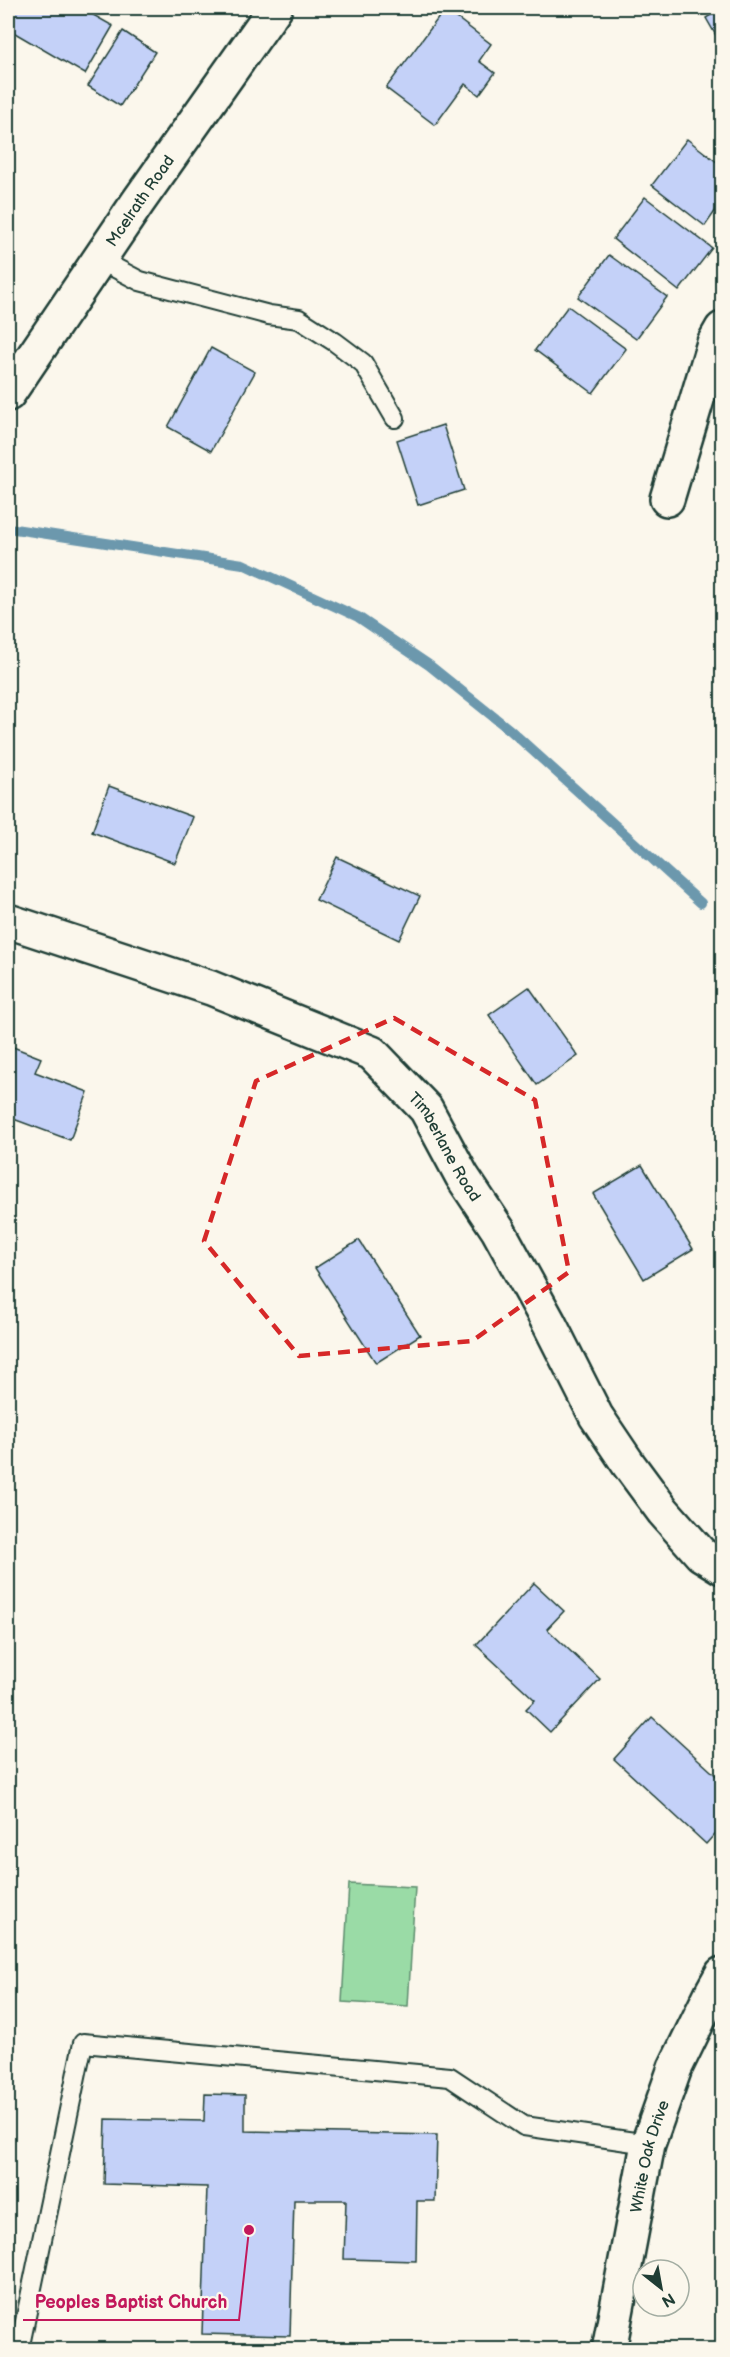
<svg xmlns="http://www.w3.org/2000/svg" width="730" height="2357" viewBox="0 0 730 2357" font-family="'Balsamiq Sans',sans-serif">
<rect width="100%" height="100%" fill="#fbf7ec"/>
<filter id="ink" filterUnits="userSpaceOnUse"><feTurbulence type="fractalNoise" baseFrequency=".0167" numOctaves="2"/><feDisplacementMap in="SourceGraphic" scale="12" xChannelSelector="R" yChannelSelector="G"/><feConvolveMatrix kernelMatrix="1 2 1 2 8 2 1 2 1" color-interpolation-filters="sRGB"/></filter>
<g filter="url(#ink)">
<path fill="#9adba6" stroke="#5c8c6d" stroke-width="1.5" d="M 349,1884 L 415,1887 L 408,2006 L 342,2002 Z"/>
<g fill="none" stroke-linecap="round" stroke-linejoin="round">
<path stroke="#6c98ad" stroke-width="10" d="M 8,528 L 243,564 L 358,617 L 429,665 L 510,730 L 701,903"/>
</g>
<path fill="#c4d1f8" stroke="#1f3d34" stroke-width="1.5" d="M 8,8 L 81,8 L 113,26 L 85,74 L 8,29 Z
M 722,8 L 722,46 L 706,18 Z
M 445,9 L 491,44 L 479,61 L 495,73 L 479,95 L 465,84 L 435,125 L 386,88 Z
M 123,31 L 155,52 L 120,106 L 88,86 Z
M 687,139 L 722,166 L 722,210 L 718,207 L 705,226 L 652,185 Z
M 645,197 L 712,248 L 679,291 L 613,239 Z
M 609,255 L 667,297 L 636,339 L 578,297 Z
M 568,306 L 626,349 L 593,393 L 535,350 Z
M 211,348 L 255,372 L 211,451 L 168,427 Z
M 443,425 L 464,490 L 418,505 L 397,440 Z
M 109,786 L 193,817 L 175,863 L 92,832 Z
M 337,857 L 420,896 L 399,940 L 316,900 Z
M 529,987 L 578,1056 L 537,1085 L 489,1015 Z
M 8,1045 L 41,1058 L 35,1072 L 88,1092 L 70,1140 L 8,1117 Z
M 642,1165 L 693,1249 L 644,1279 L 593,1194 Z
M 359,1240 L 420,1335 L 376,1363 L 315,1268 Z
M 534,1583 L 564,1611 L 547,1629 L 600,1679 L 550,1732 L 526,1709 L 535,1700 L 476,1645 Z
M 652,1717 L 722,1781 L 722,1826 L 706,1844 L 614,1759 Z
M 205,2094 L 245,2095 L 245,2131 L 437,2135 L 435,2201 L 417,2201 L 416,2261 L 344,2259 L 346,2200 L 294,2200 L 290,2336 L 202,2334 L 207,2187 L 104,2184 L 106,2119 L 204,2121 Z"/>
<g fill="none" stroke-linecap="round" stroke-linejoin="round">
<g stroke="#1f3d34" stroke-width="22">
<path id="lane" d="M 100,260 L 140,281 L 269,315 L 299,319 L 335,342 L 363,363 L 395,418
M 19,2350 L 83,2043 L 450,2077 L 524,2126 L 648,2144"/>
</g>
<g stroke="#1f3d34" stroke-width="38">
<g id="street">
<path id="s1" d="M 8,394 L 138,202 L 275,8"/>
<path d="M 667,499 L 714,343 L 722,329"/>
<path id="s2" d="M 8,921 L 211,988 L 372,1053 L 426,1109 L 462,1176 L 498,1230 L 549,1323 L 596,1416 L 629,1465 L 663,1511 L 701,1554 L 722,1567"/>
<path id="s3" d="M 609,2350 L 648,2144 L 675,2068 L 712,1992 L 722,1974"/>
</g>
</g>
<use href="#lane" stroke="#fbf7ec" stroke-width="18"/>
<use href="#street" stroke="#fbf7ec" stroke-width="33"/>
</g>
</g>
<path fill="none" stroke="#d62828" stroke-width="4.5" stroke-dasharray="12 8" stroke-linejoin="round" d="M 394,1018 L 535,1100 L 569,1272 L 472,1341 L 299,1356 L 204,1241 L 256,1081 Z"/>
<g text-anchor="middle" stroke-width="4.5" stroke-linejoin="round" paint-order="stroke">
<g font-size="16" fill="#1f3d34" stroke="#fbf7ec">
<text dy="6" stroke="none"><textPath href="#s1" startOffset="234">Mcelrath Road</textPath></text>
<text dy="6" stroke="none"><textPath href="#s2" startOffset="507">Timberlane Road</textPath></text>
<text dy="6" stroke="none"><textPath href="#s3" startOffset="198">White Oak Drive</textPath></text>
</g>
</g>
<path fill="none" stroke="#c2185b" stroke-width="2" d="M249 2230L239 2320H23"/>
<circle fill="#c2185b" stroke="#fbf7ec" stroke-width="2" cx="249" cy="2230" r="6"/>
<g font-size="18" text-anchor="middle" font-weight="bold" fill="#c2185b" stroke="#fbf7ec" stroke-width="4.5" stroke-linejoin="round" paint-order="stroke">
<text x="131" y="2308">Peoples Baptist Church</text>
</g>
<rect width="730" height="2357" fill="none" stroke="#fbf7ec" stroke-width="30"/>
<rect x="15" y="15" width="700" height="2327" fill="none" stroke="#1f3d34" stroke-width="2" filter="url(#ink)"/>
<g transform="translate(661 2288) rotate(149)"><circle r="28" fill="#fbf7ec" stroke="#a3ada2" stroke-width="1.5"/>
<path d="M0-4.5L10 22L0 15L-10 22Z" fill="#1f3d34"/>
<text y="-9" font-size="16" font-weight="bold" text-anchor="middle" fill="#1f3d34">N</text>
</g>
</svg>
